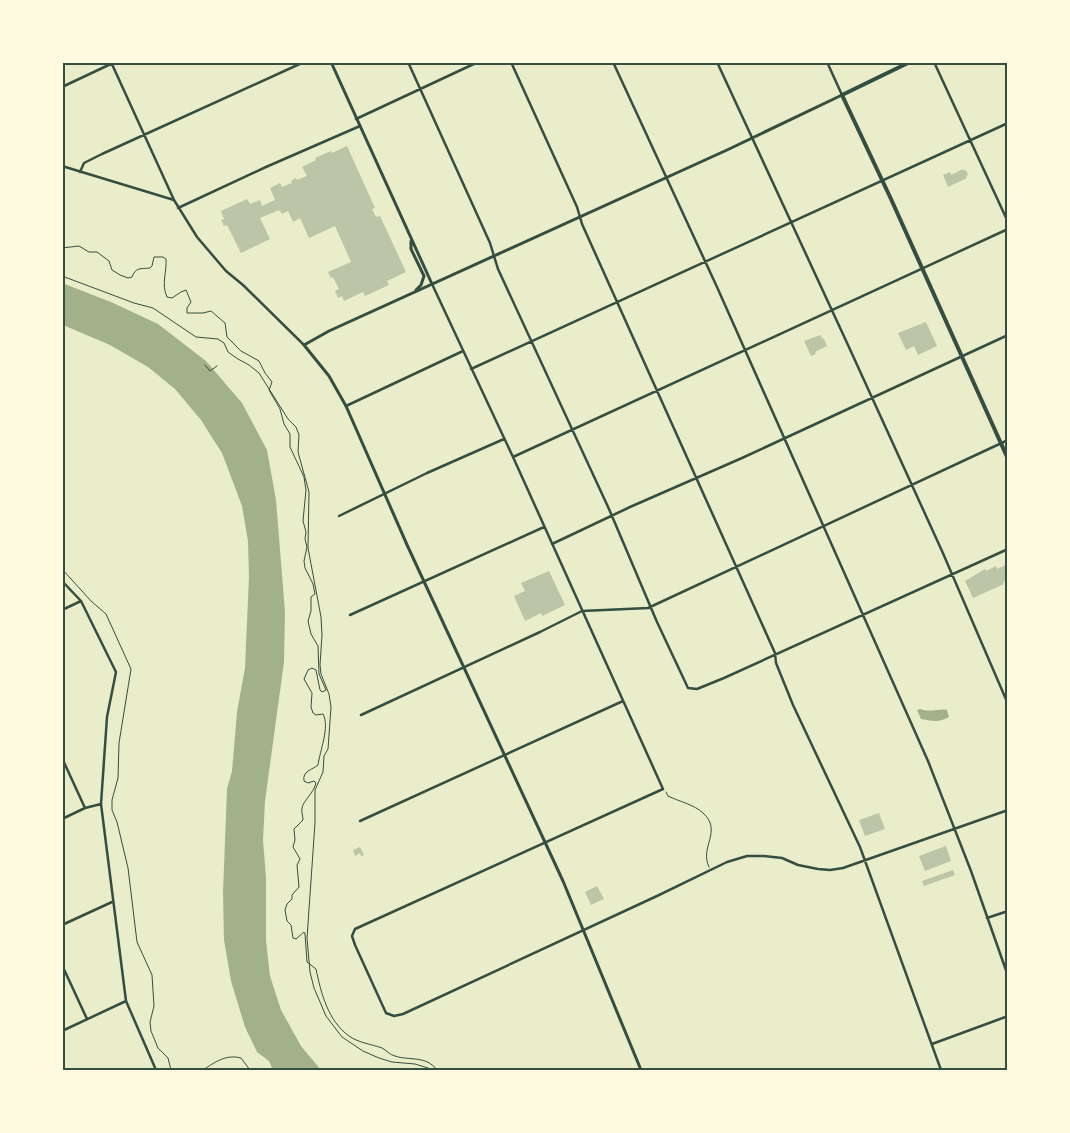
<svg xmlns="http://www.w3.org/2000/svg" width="1070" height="1133" viewBox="0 0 1070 1133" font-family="'Archivo Narrow',sans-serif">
<rect width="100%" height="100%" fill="#e9edc9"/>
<path fill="#a3b18a" d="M 62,283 L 111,302 L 158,324 L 206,361 L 242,403 L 267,450 L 276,500 L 285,612 L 284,662 L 265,801 L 263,840 L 266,878 L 266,941 L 270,976 L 281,1010 L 301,1046 L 321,1070 L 273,1070 L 269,1061 L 257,1052 L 245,1027 L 231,981 L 224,940 L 223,893 L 227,789 L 232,771 L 237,712 L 245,668 L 249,577 L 248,541 L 242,506 L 222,453 L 201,420 L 175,389 L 148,367 L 110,345 L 63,325 Z
M 920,709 C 933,713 938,708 947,710 L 949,717 C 937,723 934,721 921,719 L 917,710 Z"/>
<path fill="#bcc5a7" d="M 347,146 L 375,208 L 372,209 L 376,217 L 380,216 L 406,272 L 387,281 L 389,285 L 365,296 L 363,292 L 344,301 L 342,296 L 338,298 L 335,291 L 339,289 L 333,277 L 331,278 L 328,272 L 351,262 L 335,226 L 309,238 L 300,218 L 293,222 L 288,211 L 282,214 L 279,210 L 260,218 L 270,239 L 241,253 L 227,225 L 224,226 L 221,220 L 224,219 L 221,211 L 247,199 L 250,204 L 260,200 L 262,206 L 275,200 L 270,188 L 280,183 L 282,187 L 292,183 L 291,181 L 296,178 L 297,180 L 307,176 L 302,167 L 316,160 L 315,158 L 331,151 L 332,153 Z
M 963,169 L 964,171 L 966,170 L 968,175 L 966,176 L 967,178 L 948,187 L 943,175 L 950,172 L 951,175 Z
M 926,322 L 937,346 L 918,355 L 914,346 L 906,350 L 898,333 Z
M 820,335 L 822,338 L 824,339 L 827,346 L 815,352 L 816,354 L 811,356 L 804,341 Z
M 1008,564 L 1008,580 L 1003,582 L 1004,584 L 973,598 L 965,581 L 985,569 L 986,571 L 996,566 L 997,569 Z
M 549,571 L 565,605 L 542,616 L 541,613 L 525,621 L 514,596 L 525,591 L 521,583 Z
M 879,813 L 885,829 L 865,836 L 859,820 Z
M 946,846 L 951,861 L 925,871 L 919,856 Z
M 360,847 L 364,855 L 361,856 L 360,853 L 355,856 L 353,850 Z
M 953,870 L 955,875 L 924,886 L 922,881 Z
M 597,886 L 604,899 L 591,905 L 585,892 Z"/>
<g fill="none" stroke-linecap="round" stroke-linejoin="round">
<path stroke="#344e41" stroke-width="1" d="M 62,248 L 79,246 L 89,252 L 97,252 L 109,261 L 112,270 L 120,275 L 128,278 L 132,277 C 136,267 140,269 150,268 L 152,266 L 154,257 L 163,257 L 166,259 C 167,272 161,284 167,297 L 172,298 L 181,292 L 186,290 L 191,302 L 187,308 L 187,313 L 203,313 L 211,311 L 225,323 L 227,337 L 241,351 L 259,361 L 265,373 L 272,382 L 269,390 L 280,409 L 284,424 L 290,434 L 290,447 L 304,477 L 306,490 L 303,521 L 306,532 L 305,539 L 307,547 L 304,561 L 305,568 L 313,584 L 315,594 L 311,597 L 311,611 L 308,621 L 311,634 L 318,646 L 319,674 L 326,690 L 322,692 L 320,690 L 316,670 L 312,668 L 308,670 L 304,679 L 312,693 L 311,707 L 313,713 L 316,715 L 323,714 C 330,727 320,750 318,765 C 312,770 302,771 304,781 L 308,783 L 314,781 L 316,783 C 313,794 303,801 302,808 C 301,811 303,816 303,820 L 294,829 L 295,840 L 293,847 L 300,859 L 297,865 L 299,887 L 292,895 L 292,899 L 287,904 L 285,910 L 287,921 L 291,925 L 293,938 L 296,939 L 304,932 L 305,934 L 307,962 L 316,969 C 321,993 328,1021 349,1036 C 359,1043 371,1044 382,1048 C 386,1050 390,1055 395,1056 C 410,1061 426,1055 437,1070
M 62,276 L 134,303 L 153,308 L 196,337 L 218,339 L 224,343 L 228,352 L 238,359 L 249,365 L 259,373 L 288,419 L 296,427 L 299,435 L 298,452 L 309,492 L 308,548 L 321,617 L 322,635 L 320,665 L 321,674 L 329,694 L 331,707 L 328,749 L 324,756 L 323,772 L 315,790 L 315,823 L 307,938 L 310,972 L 314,988 L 326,1016 L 342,1037 L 363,1051 L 379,1058 L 392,1062 L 415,1064 L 428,1068 L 431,1070
M 205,365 L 210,371 L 217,366
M 62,569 L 91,601 L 106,614 L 131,669 L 119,743 L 118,778 L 112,800 L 112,810 L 117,822 L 128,868 L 137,942 L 152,975 L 154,1006 L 150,1022 L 151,1031 L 158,1048 L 168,1058 L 171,1070
M 666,792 L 668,796 C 678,801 695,805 703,813 C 723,831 699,847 709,867
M 203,1070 C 215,1062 226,1054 241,1058 L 250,1070"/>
<path stroke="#344e41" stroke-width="2.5" d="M 111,62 L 174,200 L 197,237 L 226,271 L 243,285 L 304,345
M 408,62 L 490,243 L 498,269 L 609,509 L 657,622 L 688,688 L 697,689 L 724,678 L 1008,549
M 511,62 L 577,207 L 582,224 L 775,653 L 776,663 L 793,705 L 860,847 L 941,1070
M 613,62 L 717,287 L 928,761 L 971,871 L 1008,976
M 717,62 L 848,345 L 942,551 L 1008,704
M 827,62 L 842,95
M 934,62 L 1008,222
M 62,87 L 115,62
M 356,119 L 478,62
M 62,166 L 174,200
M 80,172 L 84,163 L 102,154 L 304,62
M 178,208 L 266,167 L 360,126
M 432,284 L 513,457 L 663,789 L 355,929 L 352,936 L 355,945 L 386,1013 L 394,1016 L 403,1014 L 657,896 L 727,862 L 747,856 L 764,856 L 782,858 L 798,865 L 818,869 L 830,870 L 843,868 L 1008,810
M 471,369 L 1008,123
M 346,406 L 463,351
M 513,457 L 1008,229
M 339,516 L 427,473 L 504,439
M 552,544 L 630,507 L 742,458 L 1008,335
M 62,581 L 81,601 L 116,672 L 107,717 L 101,804 L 126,1001 L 156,1070
M 62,610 L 81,601
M 350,615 L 544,527
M 361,715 L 540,632 L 582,611 L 648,608 L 1008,440
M 62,758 L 85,808
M 62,819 L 85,808 L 101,804
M 360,821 L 623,701
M 987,918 L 1008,911
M 62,925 L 112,902
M 62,965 L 87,1019
M 62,1031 L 126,1001
M 932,1044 L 1008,1016"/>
<path stroke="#344e41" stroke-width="3" d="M 331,62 L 432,284
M 411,241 L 411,249 L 424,276 L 421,285 L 416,290
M 641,1070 L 563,881 L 408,547 L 346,406 L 329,376 L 304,345 L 329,331 L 727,150 L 842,95"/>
<path stroke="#344e41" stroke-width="4" d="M 910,62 L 842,95 L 891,199 L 1008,459"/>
</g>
<rect width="1070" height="1133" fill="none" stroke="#fefae0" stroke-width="128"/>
<rect x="64" y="64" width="942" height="1005" fill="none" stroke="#344e41" stroke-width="2"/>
</svg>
